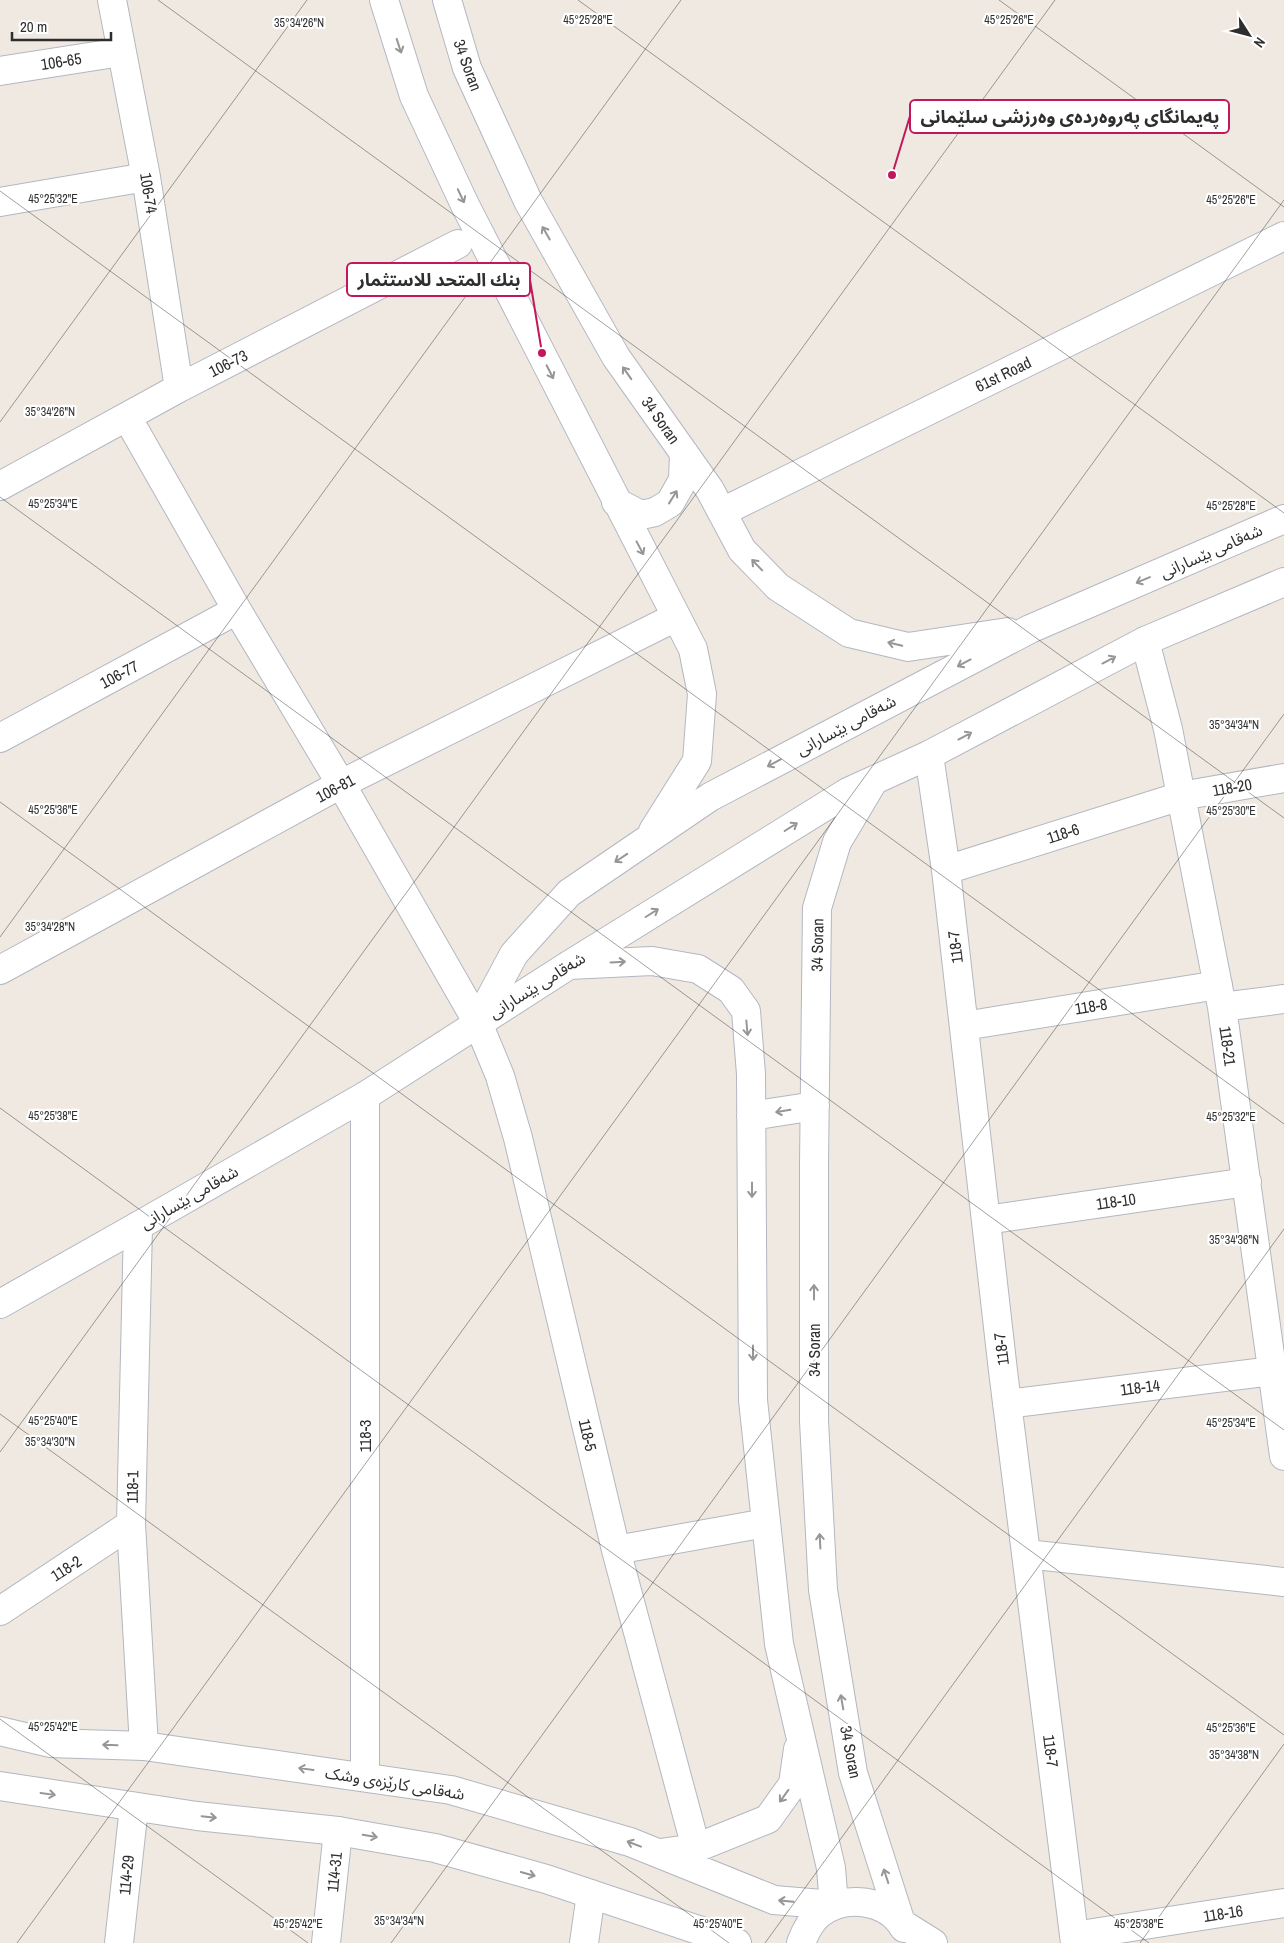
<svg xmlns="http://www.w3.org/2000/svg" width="1284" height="1943" viewBox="0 0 1284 1943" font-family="'Archivo Narrow','Noto Sans Arabic',sans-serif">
<rect width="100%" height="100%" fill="#efe9e1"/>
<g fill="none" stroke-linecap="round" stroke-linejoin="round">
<g stroke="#b4b7c1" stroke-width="30">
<path id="street" d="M 112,0 L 146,177 L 179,388
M 0,71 L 121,52
M 0,202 L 146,177
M 127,417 L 237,610 L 341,784 L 478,1023 L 500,1076 L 518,1138 L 616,1550 L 696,1848
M 0,486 L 179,388 L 458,244
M 722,512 L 1284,236
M 1145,641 L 1168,729 L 1222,1007 L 1284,1456
M 0,738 L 237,610
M 929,755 L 946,870 L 1003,1371 L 1075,1943
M 946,870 L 1181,796 L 1284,778
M 0,970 L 341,784 L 676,617
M 1222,1007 L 1284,999
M 964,1026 L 1218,985
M 365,1096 L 365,1777
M 986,1220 L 1247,1182
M 138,1226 L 131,1524 L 144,1746
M 1007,1404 L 1273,1371
M 616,1550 L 766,1523
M 1026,1554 L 1284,1582
M 0,1611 L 131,1524
M 1074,1936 L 1284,1903
M 119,1943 L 134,1807
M 326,1943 L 338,1831
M 584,1943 L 591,1894"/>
</g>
<g stroke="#b4b7c1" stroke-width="30">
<path id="secondary" d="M 384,0 L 414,96 L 465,205 L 693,649 L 702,694 L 697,761 L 653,831
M 447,0 L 467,68 L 528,201 L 616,357 L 710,490 L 742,550 L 778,587 L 849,633 L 908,647 L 1008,632
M 616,502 L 641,515 L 655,512 L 670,503 L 683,480 L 684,453
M 874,780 L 837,842 L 817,908 L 814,1165 L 814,1421 L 823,1590 L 853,1773 L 901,1923 L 933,1943
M 478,1021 L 514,954 L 569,893 L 710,797 L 1030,629 L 1284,519
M 751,1116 L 815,1106
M 0,1304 L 138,1226 L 365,1096 L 569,965 L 848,792 L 929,755 L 1145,641 L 1284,582
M 0,1731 L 50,1743 L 144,1746 L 451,1790 L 630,1842 L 774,1900 L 834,1905 L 831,1868 L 779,1644 L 753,1400 L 751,1074 L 746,1011 L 731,990 L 698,969 L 652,961 L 569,965
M 0,1786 L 197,1816 L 338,1831 L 435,1848 L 546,1879 L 737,1943
M 660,1853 L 696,1848 L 768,1819 L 793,1784 L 798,1749
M 801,1943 C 805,1932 810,1922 819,1914 C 846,1894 887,1899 904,1928"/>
</g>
<use href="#street" stroke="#fff" stroke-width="28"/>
<use href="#secondary" stroke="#fff" stroke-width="28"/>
</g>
<defs><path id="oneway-shaft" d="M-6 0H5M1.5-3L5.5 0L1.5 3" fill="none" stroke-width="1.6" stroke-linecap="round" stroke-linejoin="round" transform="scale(1.25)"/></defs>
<g stroke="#969696">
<use href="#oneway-shaft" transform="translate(399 46) rotate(72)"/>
<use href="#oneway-shaft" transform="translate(461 196) rotate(65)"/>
<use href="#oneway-shaft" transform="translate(546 233) rotate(-120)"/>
<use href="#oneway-shaft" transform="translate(550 372) rotate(63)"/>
<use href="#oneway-shaft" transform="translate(627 373) rotate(-125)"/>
<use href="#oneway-shaft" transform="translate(673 497) rotate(-58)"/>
<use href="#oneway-shaft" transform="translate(640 548) rotate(62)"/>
<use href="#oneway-shaft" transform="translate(757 565) rotate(-134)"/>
<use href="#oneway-shaft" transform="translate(1143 580) rotate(157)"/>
<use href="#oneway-shaft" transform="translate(895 644) rotate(-166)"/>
<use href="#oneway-shaft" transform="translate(1109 660) rotate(-28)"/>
<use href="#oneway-shaft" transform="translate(964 663) rotate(152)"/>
<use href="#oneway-shaft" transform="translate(965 736) rotate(-28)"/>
<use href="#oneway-shaft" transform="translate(774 763) rotate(152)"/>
<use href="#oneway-shaft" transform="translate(791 827) rotate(-32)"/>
<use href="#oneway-shaft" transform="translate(621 858) rotate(146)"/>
<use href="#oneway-shaft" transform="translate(652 913) rotate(-32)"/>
<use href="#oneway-shaft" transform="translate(618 962) rotate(-3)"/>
<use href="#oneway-shaft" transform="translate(747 1028) rotate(85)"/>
<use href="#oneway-shaft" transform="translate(783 1111) rotate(171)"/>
<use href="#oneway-shaft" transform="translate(752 1190) rotate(90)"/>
<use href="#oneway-shaft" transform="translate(814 1292) rotate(-90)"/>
<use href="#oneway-shaft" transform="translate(753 1353) rotate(90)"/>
<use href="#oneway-shaft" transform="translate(820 1541) rotate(-93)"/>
<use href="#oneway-shaft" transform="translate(842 1702) rotate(-100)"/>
<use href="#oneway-shaft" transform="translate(110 1745) rotate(-178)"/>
<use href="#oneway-shaft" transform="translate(306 1769) rotate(-172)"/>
<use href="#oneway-shaft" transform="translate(48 1794) rotate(8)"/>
<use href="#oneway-shaft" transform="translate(784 1796) rotate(126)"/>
<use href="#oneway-shaft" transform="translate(209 1817) rotate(6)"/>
<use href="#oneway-shaft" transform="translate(370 1836) rotate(10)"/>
<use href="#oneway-shaft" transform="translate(634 1844) rotate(-159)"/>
<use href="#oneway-shaft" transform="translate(528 1874) rotate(16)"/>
<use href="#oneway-shaft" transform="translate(886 1876) rotate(-108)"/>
<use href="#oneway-shaft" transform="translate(786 1901) rotate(-175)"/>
</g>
<path fill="none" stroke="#2e2e2e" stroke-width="1" stroke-opacity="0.45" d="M 158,0 L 1284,818M 578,0 L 1284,513M 999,0 L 1284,207M 0,191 L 1284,1124M 0,422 L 307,0M 0,497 L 1284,1430M 0,802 L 1284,1735M 0,937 L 681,0M 0,1108 L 1149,1943M 0,1414 L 729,1943M 0,1452 L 1055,0M 0,1719 L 308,1943M 17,1943 L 1284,200M 391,1943 L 1284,714M 765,1943 L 1284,1229M 1140,1943 L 1284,1744"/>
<g text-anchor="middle" stroke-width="4.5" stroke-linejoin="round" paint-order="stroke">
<g font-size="16" fill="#2e2e2e" stroke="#fff">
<text transform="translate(61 61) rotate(-9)" y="6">106-65</text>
<text transform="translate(468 65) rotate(70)" y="6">34 Soran</text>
<text transform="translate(149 193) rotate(81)" y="6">106-74</text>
<text transform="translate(228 363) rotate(-27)" y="6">106-73</text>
<text transform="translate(1003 374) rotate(-26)" y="6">61st Road</text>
<text transform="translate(661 420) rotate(55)" y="6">34 Soran</text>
<text transform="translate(1211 551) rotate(-24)" y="6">شەقامی بێسارانی</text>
<text transform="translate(119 674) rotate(-28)" y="6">106-77</text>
<text transform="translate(846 725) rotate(-28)" y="6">شەقامی بێسارانی</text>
<text transform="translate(1232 787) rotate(-10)" y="6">118-20</text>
<text transform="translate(335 788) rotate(-28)" y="6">106-81</text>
<text transform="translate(1063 833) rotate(-18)" y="6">118-6</text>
<text transform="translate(817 945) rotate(-89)" y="6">34 Soran</text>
<text transform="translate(955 947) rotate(-97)" y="6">118-7</text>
<text transform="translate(537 985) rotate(-32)" y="6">شەقامی بێسارانی</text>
<text transform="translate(1091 1006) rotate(-9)" y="6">118-8</text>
<text transform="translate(1228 1046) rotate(82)" y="6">118-21</text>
<text transform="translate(189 1197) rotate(-30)" y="6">شەقامی بێسارانی</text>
<text transform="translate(1116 1201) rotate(-8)" y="6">118-10</text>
<text transform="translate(1001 1349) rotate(-97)" y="6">118-7</text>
<text transform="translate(814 1350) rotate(-90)" y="6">34 Soran</text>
<text transform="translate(1140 1387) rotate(-7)" y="6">118-14</text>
<text transform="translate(588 1435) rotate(77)" y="6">118-5</text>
<text transform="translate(365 1436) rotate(-90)" y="6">118-3</text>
<text transform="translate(132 1487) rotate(-89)" y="6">118-1</text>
<text transform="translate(66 1568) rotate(-33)" y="6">118-2</text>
<text transform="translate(1051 1751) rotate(83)" y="6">118-7</text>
<text transform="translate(851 1752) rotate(79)" y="6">34 Soran</text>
<text transform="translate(395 1783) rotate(9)" y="6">شەقامی کارێزەی وشک</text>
<text transform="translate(334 1872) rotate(-84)" y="6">114-31</text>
<text transform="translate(126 1875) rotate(-84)" y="6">114-29</text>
<text transform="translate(1223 1913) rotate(-9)" y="6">118-16</text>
</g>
</g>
<g font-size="12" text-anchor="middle" fill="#2e2e2e" stroke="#fff" stroke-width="4.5" stroke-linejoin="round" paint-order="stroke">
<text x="1009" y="24">45°25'26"E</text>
<text x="588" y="24">45°25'28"E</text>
<text x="299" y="27">35°34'26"N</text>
<text x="53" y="203">45°25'32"E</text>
<text x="1231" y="204">45°25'26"E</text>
<text x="50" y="416">35°34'26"N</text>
<text x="53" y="508">45°25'34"E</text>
<text x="1231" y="510">45°25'28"E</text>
<text x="1234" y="729">35°34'34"N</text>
<text x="53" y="814">45°25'36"E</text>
<text x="1231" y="815">45°25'30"E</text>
<text x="50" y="931">35°34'28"N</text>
<text x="53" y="1120">45°25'38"E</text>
<text x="1231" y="1121">45°25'32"E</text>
<text x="1234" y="1244">35°34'36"N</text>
<text x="53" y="1425">45°25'40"E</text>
<text x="1231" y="1427">45°25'34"E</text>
<text x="50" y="1446">35°34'30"N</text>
<text x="53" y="1731">45°25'42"E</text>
<text x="1231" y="1732">45°25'36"E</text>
<text x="1234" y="1759">35°34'38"N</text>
<text x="399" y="1925">35°34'34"N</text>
<text x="298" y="1928">45°25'42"E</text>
<text x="718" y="1928">45°25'40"E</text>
<text x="1139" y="1928">45°25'38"E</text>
</g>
<path fill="none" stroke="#c2185b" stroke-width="2" d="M892 175L910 116M542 353L530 280"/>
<g fill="#c2185b" stroke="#fff" stroke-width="2">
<circle cx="892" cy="175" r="5"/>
<circle cx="542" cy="353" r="5"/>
</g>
<g fill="#fff" stroke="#c2185b" stroke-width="2">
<rect x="910" y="100" width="319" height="33" rx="5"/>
<rect x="347" y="263" width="183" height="33" rx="5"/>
</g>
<g font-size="18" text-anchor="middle" font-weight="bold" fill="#2e2e2e">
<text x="1070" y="123">پەیمانگای پەروەردەی وەرزشی سلێمانی</text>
<text x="439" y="286">بنك المتحد للاستثمار</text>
</g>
<g transform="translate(1249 35) rotate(126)" stroke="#ffffff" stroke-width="4" paint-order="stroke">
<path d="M0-4L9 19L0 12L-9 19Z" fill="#2e2e2e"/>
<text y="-8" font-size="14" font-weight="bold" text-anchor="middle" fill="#2e2e2e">N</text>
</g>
<path d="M12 32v8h99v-8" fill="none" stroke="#2e2e2e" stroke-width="2.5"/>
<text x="20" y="32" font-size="15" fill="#2e2e2e" stroke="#ffffff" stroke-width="4" paint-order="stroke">20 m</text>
</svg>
